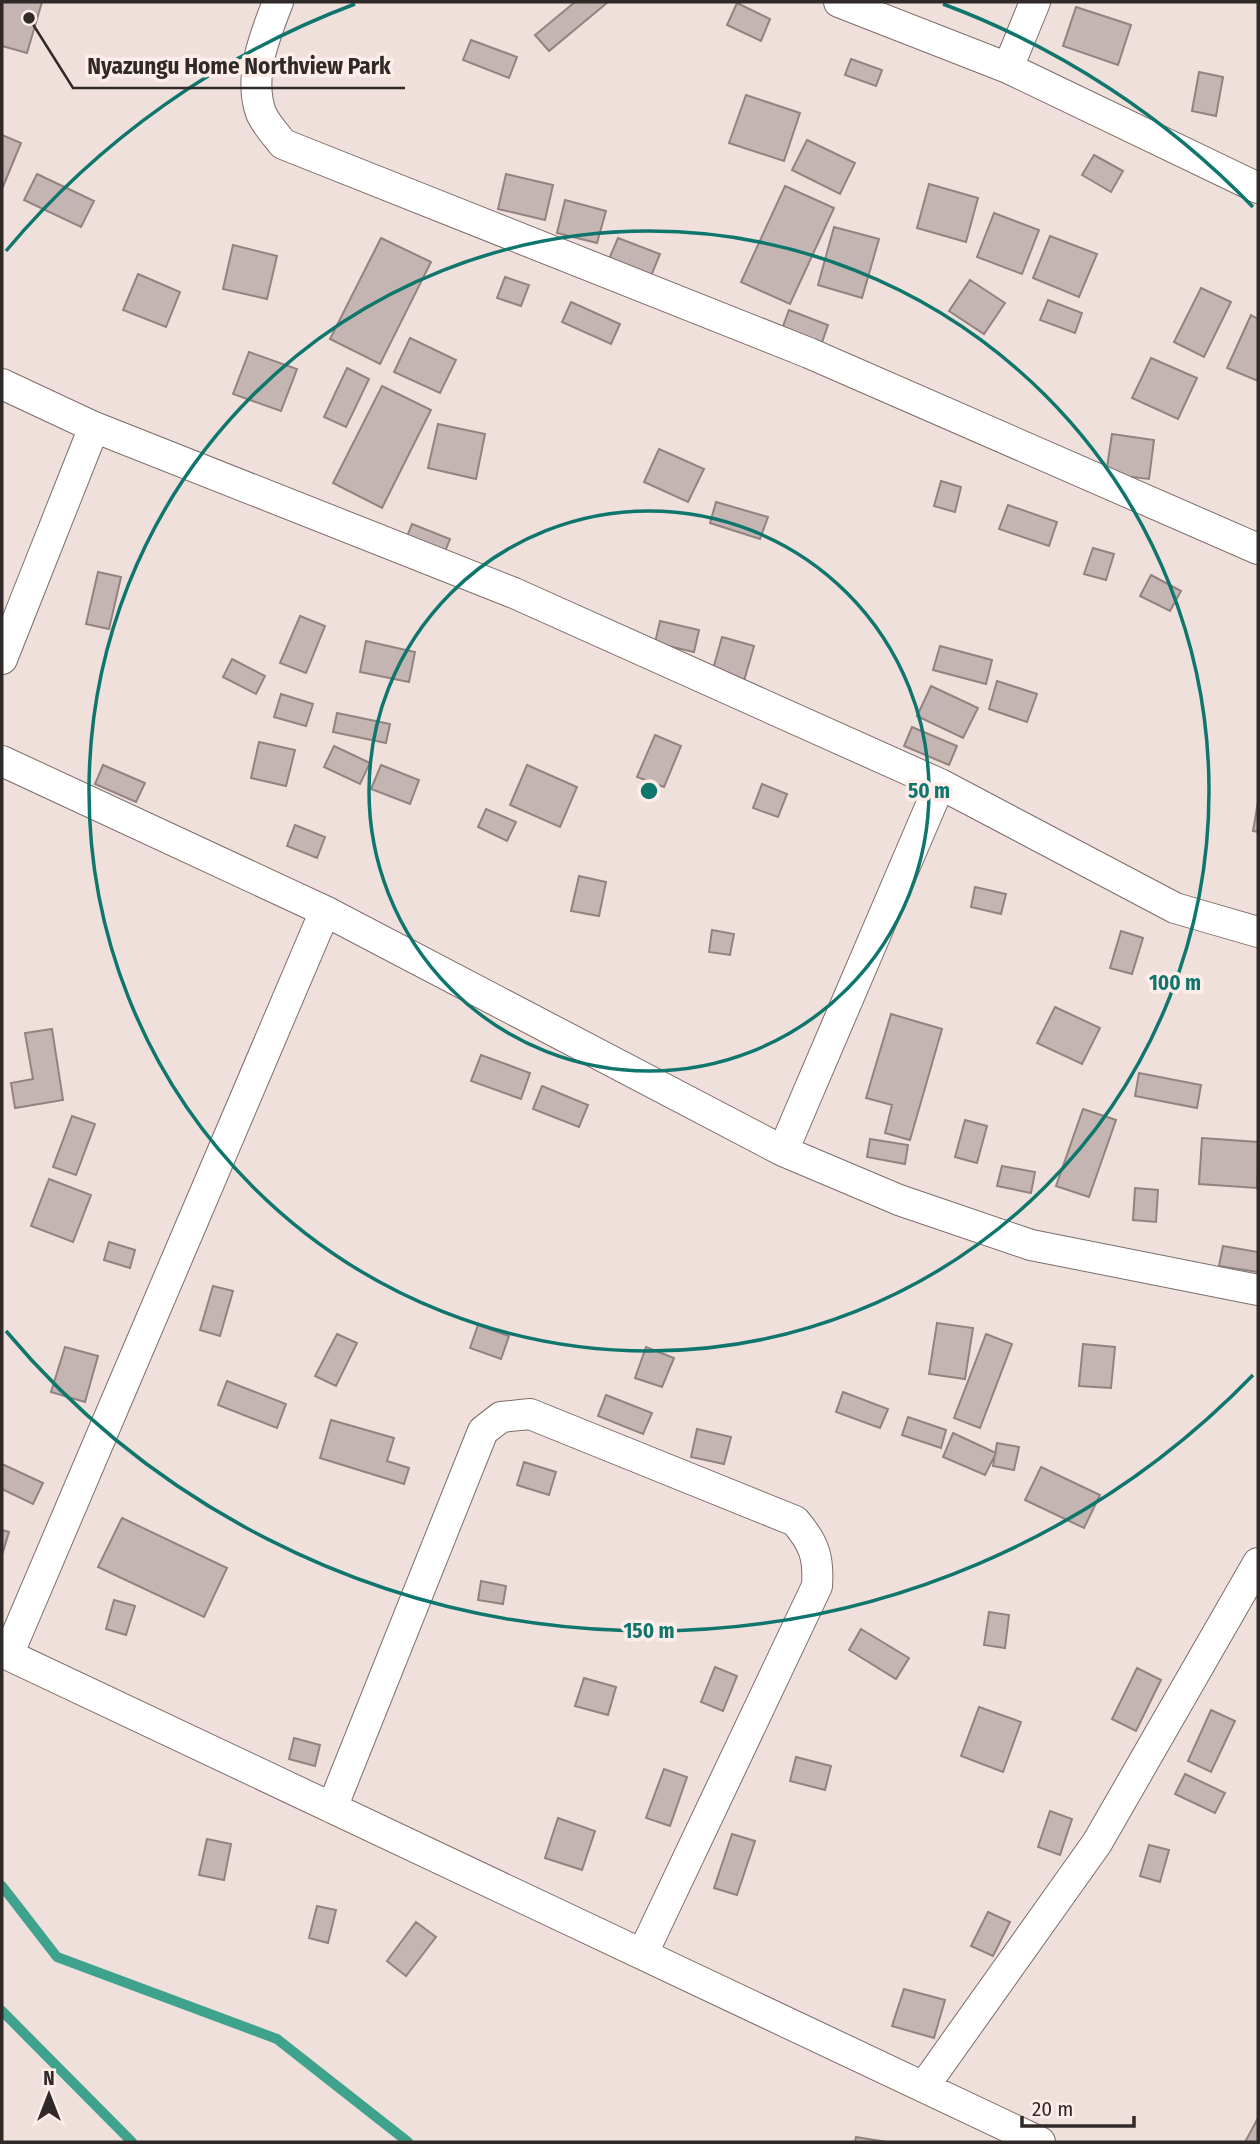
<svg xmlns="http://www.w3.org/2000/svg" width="1260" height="2144" viewBox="0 0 1260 2144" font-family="'Fira Sans Condensed',sans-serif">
<rect width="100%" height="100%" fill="#f0e0dc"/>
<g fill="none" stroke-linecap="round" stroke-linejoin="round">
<path stroke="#3fa28d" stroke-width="10" d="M 2,1886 L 57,1957 L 277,2039 L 408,2142
M 2,2011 L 132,2142"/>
</g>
<path fill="#c5b5b2" stroke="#928380" stroke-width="2" d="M 2,2 L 42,2 L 27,53 L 2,46 Z
M 575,2 L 608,2 L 549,51 L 535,35 Z
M 737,3 L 770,19 L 761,41 L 727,25 Z
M 1076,7 L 1131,25 L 1118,65 L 1063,46 Z
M 471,40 L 517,57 L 509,78 L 463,60 Z
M 851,59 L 882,70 L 876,86 L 845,75 Z
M 1199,72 L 1223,77 L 1216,116 L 1192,111 Z
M 746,95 L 800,113 L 784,161 L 729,143 Z
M 2,135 L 21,143 L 2,189 Z
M 807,140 L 855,163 L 840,194 L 792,170 Z
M 1094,155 L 1123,171 L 1111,192 L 1082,175 Z
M 37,174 L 94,201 L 81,227 L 24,200 Z
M 506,174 L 553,185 L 545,220 L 498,209 Z
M 929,184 L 978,198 L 966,242 L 917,228 Z
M 785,186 L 834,208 L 790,304 L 741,282 Z
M 565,200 L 606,211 L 597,243 L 557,233 Z
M 994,213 L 1039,230 L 1022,274 L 977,257 Z
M 834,227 L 879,239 L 862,298 L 818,285 Z
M 1050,236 L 1097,254 L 1079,297 L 1033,278 Z
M 381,238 L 431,262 L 380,364 L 330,339 Z
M 618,238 L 660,254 L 651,276 L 609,259 Z
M 233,245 L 277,256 L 267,299 L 223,289 Z
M 138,274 L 180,292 L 166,327 L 123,310 Z
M 505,277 L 529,285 L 521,306 L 497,298 Z
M 970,280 L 1005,303 L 984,334 L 949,311 Z
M 1201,288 L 1231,302 L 1204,357 L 1174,342 Z
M 1048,300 L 1082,313 L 1075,333 L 1040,320 Z
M 571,302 L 620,324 L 611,344 L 562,322 Z
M 789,310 L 828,325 L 819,351 L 779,337 Z
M 1251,315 L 1258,319 L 1258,381 L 1227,368 Z
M 410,338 L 456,360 L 440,393 L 394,372 Z
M 249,352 L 297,369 L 281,411 L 233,394 Z
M 1151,358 L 1197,378 L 1178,419 L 1132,398 Z
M 347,368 L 369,379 L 346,427 L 324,417 Z
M 382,386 L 431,410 L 382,508 L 333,483 Z
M 438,424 L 485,434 L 476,479 L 428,468 Z
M 1112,434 L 1154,440 L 1149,479 L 1106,474 Z
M 659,449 L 704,469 L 688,502 L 644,482 Z
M 941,481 L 961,487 L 955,512 L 934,506 Z
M 716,502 L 768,517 L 760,539 L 710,523 Z
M 1008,505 L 1057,522 L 1049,546 L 999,529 Z
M 412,524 L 450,539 L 442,559 L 404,544 Z
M 1093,548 L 1114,554 L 1106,580 L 1084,574 Z
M 98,572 L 121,577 L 109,629 L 86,624 Z
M 1151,575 L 1181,591 L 1170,611 L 1140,596 Z
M 300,616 L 325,626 L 306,673 L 280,663 Z
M 660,621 L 699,630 L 694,652 L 655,643 Z
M 722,637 L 754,646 L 742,688 L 710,680 Z
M 366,641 L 415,652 L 409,682 L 360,672 Z
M 940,646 L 992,660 L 986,684 L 933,670 Z
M 232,659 L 265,676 L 256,694 L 223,677 Z
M 997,681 L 1037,694 L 1027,722 L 989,709 Z
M 931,686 L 978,708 L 963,738 L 917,716 Z
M 281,694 L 313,704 L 306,726 L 274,717 Z
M 337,713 L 390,724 L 386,743 L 333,732 Z
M 912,727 L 957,746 L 949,765 L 904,746 Z
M 655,735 L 681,746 L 664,787 L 637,777 Z
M 259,742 L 295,750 L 286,786 L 251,778 Z
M 334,746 L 370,763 L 360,784 L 324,767 Z
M 103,765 L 145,783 L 136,802 L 95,784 Z
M 381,765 L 419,780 L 410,804 L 371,789 Z
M 527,765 L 577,787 L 560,827 L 510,805 Z
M 762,784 L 787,794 L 778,817 L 753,808 Z
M 1258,802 L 1258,832 L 1253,831 Z
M 486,809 L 516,822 L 507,841 L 478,827 Z
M 295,825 L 325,837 L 317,858 L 287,846 Z
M 579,876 L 606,882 L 599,916 L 571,911 Z
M 975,887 L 1006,894 L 1001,914 L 971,907 Z
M 712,930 L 734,934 L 730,955 L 709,952 Z
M 1121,931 L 1143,938 L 1132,974 L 1110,968 Z
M 1055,1007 L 1100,1028 L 1082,1064 L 1037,1043 Z
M 891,1014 L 942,1029 L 910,1140 L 885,1133 L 892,1105 L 866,1098 Z
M 52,1029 L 63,1100 L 15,1108 L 11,1083 L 33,1079 L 25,1033 Z
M 481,1055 L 530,1073 L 521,1099 L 471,1081 Z
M 1139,1073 L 1201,1085 L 1197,1108 L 1135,1096 Z
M 542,1086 L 588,1105 L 579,1127 L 533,1109 Z
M 1083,1109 L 1116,1120 L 1089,1197 L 1056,1186 Z
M 72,1116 L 95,1124 L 76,1175 L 53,1167 Z
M 965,1120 L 987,1126 L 977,1163 L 955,1157 Z
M 1202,1138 L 1258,1142 L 1257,1188 L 1199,1184 Z
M 870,1139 L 908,1145 L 905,1164 L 867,1157 Z
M 1002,1166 L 1035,1172 L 1031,1193 L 997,1186 Z
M 49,1179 L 91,1195 L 73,1242 L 31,1226 Z
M 1135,1188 L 1158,1190 L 1156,1222 L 1133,1220 Z
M 109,1242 L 135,1250 L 130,1268 L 104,1260 Z
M 1223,1246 L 1258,1252 L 1258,1272 L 1219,1266 Z
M 213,1286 L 233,1291 L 220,1336 L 200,1330 Z
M 937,1323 L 973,1328 L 965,1379 L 929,1374 Z
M 478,1325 L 509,1336 L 501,1359 L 470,1348 Z
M 337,1334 L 357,1343 L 336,1386 L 315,1376 Z
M 986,1334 L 1012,1344 L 980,1428 L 954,1418 Z
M 1083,1344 L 1115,1347 L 1111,1388 L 1079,1386 Z
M 65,1347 L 98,1356 L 85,1402 L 51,1392 Z
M 646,1347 L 674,1358 L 662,1387 L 635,1378 Z
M 227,1381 L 286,1404 L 277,1428 L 218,1405 Z
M 843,1392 L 888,1409 L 880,1428 L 836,1412 Z
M 606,1395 L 652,1413 L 643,1434 L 598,1416 Z
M 908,1417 L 946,1430 L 941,1448 L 902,1435 Z
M 331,1420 L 394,1438 L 387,1461 L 409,1468 L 404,1484 L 320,1458 Z
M 697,1429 L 731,1437 L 724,1464 L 691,1457 Z
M 953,1433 L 996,1453 L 985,1475 L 943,1457 Z
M 997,1443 L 1019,1447 L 1014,1470 L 993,1466 Z
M 524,1462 L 556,1472 L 549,1495 L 517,1485 Z
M 2,1464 L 43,1483 L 33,1504 L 2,1489 Z
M 1041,1467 L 1100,1495 L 1084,1528 L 1025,1500 Z
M 122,1518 L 227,1568 L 204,1617 L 98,1567 Z
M 2,1530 L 9,1532 L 2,1555 Z
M 481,1581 L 506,1586 L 503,1604 L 478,1600 Z
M 114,1600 L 135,1606 L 126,1635 L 106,1629 Z
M 989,1612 L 1009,1615 L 1005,1648 L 984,1645 Z
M 861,1629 L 909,1658 L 896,1679 L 849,1650 Z
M 715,1667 L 737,1676 L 723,1711 L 701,1702 Z
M 1137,1668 L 1161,1680 L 1136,1731 L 1112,1719 Z
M 584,1678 L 616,1687 L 608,1715 L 575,1706 Z
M 979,1707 L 1021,1722 L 1003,1772 L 961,1756 Z
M 1211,1710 L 1235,1721 L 1211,1772 L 1188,1761 Z
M 294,1738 L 320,1745 L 315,1766 L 289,1759 Z
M 796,1757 L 831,1766 L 825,1790 L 790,1781 Z
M 664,1769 L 687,1777 L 670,1826 L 646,1818 Z
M 1185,1774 L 1225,1793 L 1215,1813 L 1175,1794 Z
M 1050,1811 L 1072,1819 L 1060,1855 L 1038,1847 Z
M 558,1818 L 595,1831 L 582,1870 L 545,1858 Z
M 732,1834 L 755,1841 L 737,1895 L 714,1888 Z
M 207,1839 L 231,1844 L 224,1880 L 199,1875 Z
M 1149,1845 L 1169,1850 L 1160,1882 L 1140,1876 Z
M 317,1906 L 336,1910 L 328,1943 L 309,1938 Z
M 988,1912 L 1010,1922 L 993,1956 L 971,1946 Z
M 416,1922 L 436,1937 L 406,1976 L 387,1961 Z
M 904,1989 L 945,2000 L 934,2038 L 892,2026 Z
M 1258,2118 L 1258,2142 L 1245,2142 Z
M 856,2137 L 887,2142 L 855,2142 Z"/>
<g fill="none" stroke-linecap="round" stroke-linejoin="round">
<g stroke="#7c6d6a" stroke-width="32">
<path id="street" d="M 278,2 C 265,35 248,77 261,113 C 265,123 276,135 283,144 L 809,353 L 1258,549
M 839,2 L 1008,68 L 1258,188
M 1008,68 L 1035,2
M 2,384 L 94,427 L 514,593 L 940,784 L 1175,908 L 1258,932
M 2,659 L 94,427
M 2,761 L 325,911 L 783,1151 L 899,1200 L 1031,1245 L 1258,1290
M 783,1151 L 940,784
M 2,1652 L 1040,2142
M 8,1655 L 325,911
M 332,1808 L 483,1431 L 501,1417 L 530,1414 L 795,1521 C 814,1543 819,1557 817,1586 L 643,1953
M 925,2085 L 1097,1843 L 1258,1563"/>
</g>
<use href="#street" stroke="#fff" stroke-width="30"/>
</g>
<g fill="none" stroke="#0f766e" stroke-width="3.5">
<circle cx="649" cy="791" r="280"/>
<circle cx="649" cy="791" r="560"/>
<path d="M1253 1375A840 840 0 0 1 6 1331M6 251A840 840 0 0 1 355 4M943 4A840 840 0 0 1 1253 207"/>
</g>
<circle cx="649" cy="791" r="10" fill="#0f766e" stroke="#feede9" stroke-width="3.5"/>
<g font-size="21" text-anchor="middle" font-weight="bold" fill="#0f766e" stroke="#feede9" stroke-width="7" stroke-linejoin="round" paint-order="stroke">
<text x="929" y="798">50 m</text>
<text x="1175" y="990">100 m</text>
<text x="649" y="1638">150 m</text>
</g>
<path fill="none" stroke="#2f2928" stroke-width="2.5" d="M29 18L73 88H405"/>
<circle fill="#2f2928" stroke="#feede9" stroke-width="2.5" cx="29" cy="18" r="7"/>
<g font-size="23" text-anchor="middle" font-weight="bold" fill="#2f2928" stroke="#feede9" stroke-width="7" stroke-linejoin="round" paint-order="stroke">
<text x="239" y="74">Nyazungu Home Northview Park</text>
</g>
<rect width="1260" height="2144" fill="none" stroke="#2f2928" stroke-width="7"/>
<g transform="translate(49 2095)" stroke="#feede9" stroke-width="5" paint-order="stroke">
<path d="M0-5L12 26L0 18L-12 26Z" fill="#2f2928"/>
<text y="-10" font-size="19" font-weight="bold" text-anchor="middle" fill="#2f2928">N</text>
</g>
<path d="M1022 2116v10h112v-10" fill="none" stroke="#2f2928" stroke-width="3.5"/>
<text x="1032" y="2116" font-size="21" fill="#2f2928" stroke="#feede9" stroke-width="5" paint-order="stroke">20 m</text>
</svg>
